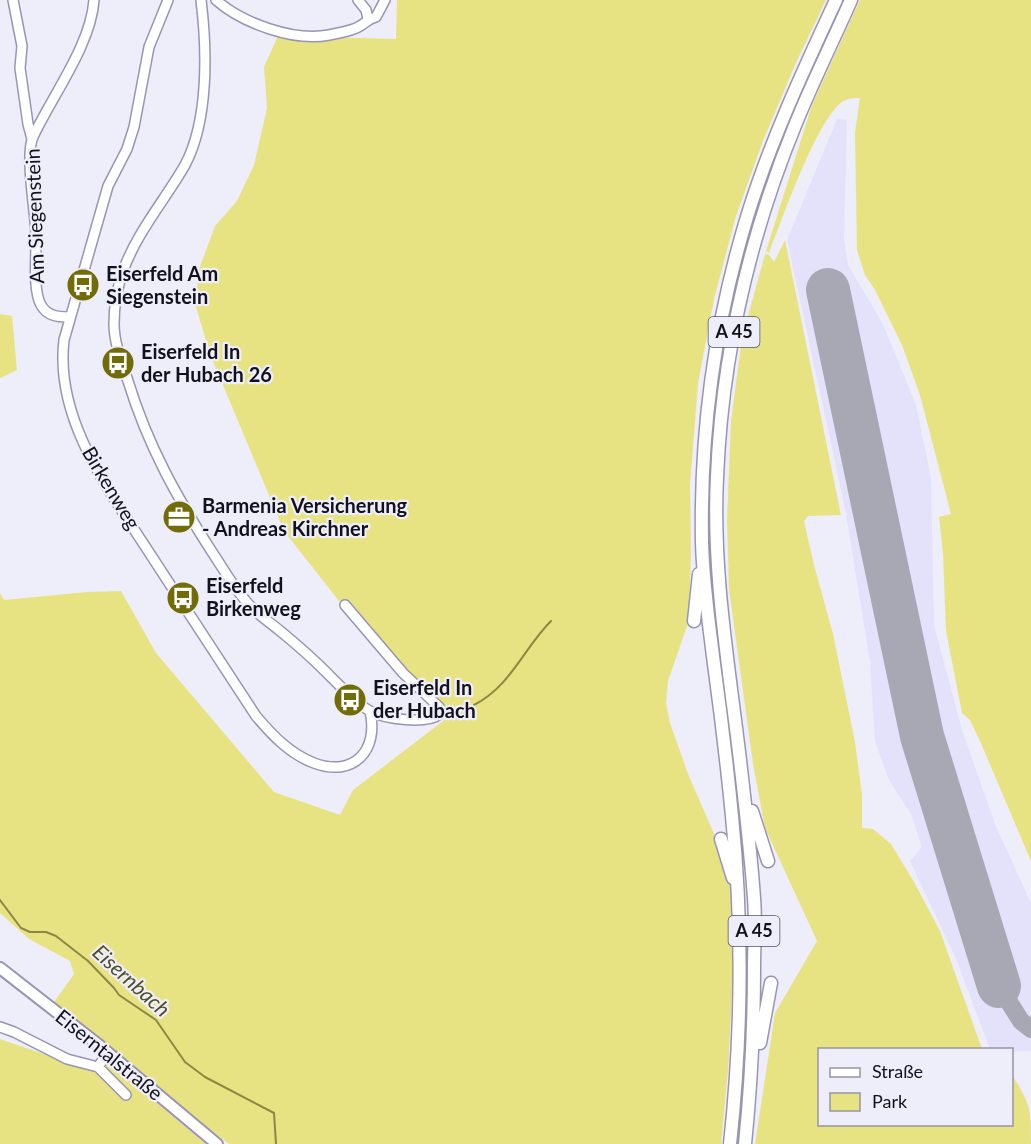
<svg xmlns="http://www.w3.org/2000/svg" width="1031" height="1144" viewBox="0 0 1031 1144" font-family="Lato,sans-serif">
<rect width="100%" height="100%" fill="#eeedfa"/>
<path fill="#e4e2fb" d="M 837,119 L 847,120 L 844,239 L 848,265 L 883,324 L 916,405 L 931,478 L 934,625 L 962,730 L 995,824 L 1031,903 L 1031,1051 L 1012,1052 L 1012,1050 L 990,1049 L 956,959 L 910,861 L 922,847 L 911,814 L 889,780 L 875,741 L 870,662 L 845,508 L 787,240 Z"/>
<path fill="#e7e383" d="M 397,0 L 826,0 L 795,65 L 763,141 L 736,216 L 714,299 L 698,383 L 690,485 L 691,554 L 689,620 L 668,681 L 666,703 L 670,723 L 688,774 L 731,873 L 734,955 L 728,1070 L 721,1144 L 229,1144 L 52,1005 L 74,974 L 70,961 L 29,939 L 0,913 L 0,593 L 4,600 L 87,592 L 121,591 L 156,653 L 274,792 L 340,815 L 353,790 L 447,718 L 361,629 L 284,531 L 210,354 L 196,307 L 198,272 L 215,226 L 237,201 L 254,165 L 267,108 L 264,67 L 278,36 L 396,39 Z
M 860,0 L 1031,0 L 1031,861 L 980,741 L 970,720 L 962,713 L 946,631 L 943,554 L 939,517 L 951,514 L 920,395 L 902,345 L 875,290 L 865,275 L 857,250 L 855,132 L 860,98 C 853,98 848,98 842,102 C 816,121 782,220 769,253 L 766,251 L 812,105 Z
M 785,240 L 841,515 L 808,516 L 804,521 L 814,565 L 833,634 L 855,742 L 862,795 L 862,828 L 873,829 L 891,844 L 914,882 L 940,931 L 982,1049 L 820,1050 L 820,1124 L 1012,1124 L 1012,1075 C 1031,1105 1031,1109 1031,1144 L 755,1144 L 775,1013 L 817,941 L 765,828 L 753,764 L 729,589 L 727,519 L 731,421 L 742,338 L 765,254 L 769,255 L 774,262 Z
M 0,314 L 12,316 L 17,370 L 0,378 Z
M 0,1039 L 90,1070 L 101,1056 L 206,1144 L 0,1144 Z"/>
<g fill="none" stroke-linecap="round" stroke-linejoin="round">
<path stroke="#8c8843" stroke-width="2" d="M 474,705 C 511,686 523,649 551,621
M 0,900 L 21,928 L 30,932 L 46,932 L 56,936 L 88,961 L 114,988 L 119,995 L 156,1020 L 185,1062 L 205,1077 L 274,1113 L 276,1144"/>
<path stroke="#a8a8b4" stroke-width="18" d="M 999,986 L 1021,1021 L 1031,1029"/>
<path stroke="#a8a8b4" stroke-width="44" d="M 828,290 L 922,736 L 999,986"/>
<g stroke="#9795b4" stroke-width="12">
<path id="minor" d="M 13,0 L 22,46 L 20,68 L 28,124 L 32,139
M 168,0 L 149,47 L 134,127 L 127,149 L 108,186 L 64,340 C 54,422 114,497 156,563 C 189,614 223,665 256,716 C 272,735 290,754 314,763 C 354,778 379,750 370,711
M 201,0 C 207,49 209,120 185,165 C 165,200 137,232 123,271 C 117,288 114,305 114,324 C 114,343 122,363 128,381 C 148,446 177,498 214,555 C 224,570 233,586 245,600 C 254,612 267,620 279,630 C 295,643 311,657 326,672 C 336,682 358,705 370,711 C 385,719 426,725 440,714 L 439,707 L 403,673 L 345,605
M 216,0 C 242,23 294,42 329,35 C 338,33 353,31 360,26 C 367,22 368,19 376,17 L 385,0
M 358,0 L 366,10 L 368,19
M 69,317 C 58,317 47,316 41,305 C 32,289 37,252 36,233 C 35,211 25,154 33,137 C 52,96 91,45 94,0
M 0,1027 L 14,1032 L 67,1059 L 98,1067 L 108,1052
M 98,1067 L 126,1095"/>
</g>
<g stroke="#9795b4" stroke-width="14">
<path id="major" d="M 0,968 L 100,1046 L 217,1144"/>
</g>
<g stroke="#9795b4" stroke-width="15">
<path id="highway" d="M 694,621 L 699,574
M 752,811 L 768,861
M 721,839 L 733,878
M 760,1043 L 771,983
M 730,1144 C 742,1034 743,926 732,816 C 727,765 721,715 714,664 C 709,624 703,583 702,542 C 700,432 715,322 747,217 C 770,142 803,71 836,0
M 745,1144 C 751,1085 754,1027 754,968 C 754,945 756,921 754,898 C 751,855 746,812 741,769 C 730,672 712,575 717,477 C 722,355 750,235 796,123 C 813,81 833,41 851,0"/>
</g>
<use href="#minor" stroke="#fff" stroke-width="9"/>
<use href="#major" stroke="#fff" stroke-width="10"/>
<use href="#highway" stroke="#fff" stroke-width="12"/>
</g>
<defs>
<g id="bus-disc" transform="scale(1.725)"><circle r="9.5" fill="#716c08" stroke="#eeedfa"/><path d="M-5-6H5V4H4V6H2V4H-2V6H-4V4H-5ZM-3.5-4V0h7V-4ZM-3.5 1.2v1.5H-2V1.2ZM2 1.2v1.5H3.5V1.2Z" fill="#fff"/></g>
<g id="office-disc" transform="scale(1.725)"><circle r="9.5" fill="#716c08" stroke="#eeedfa"/><path d="M-6-3h4V-5.5h4V-3h4V5H-6ZM-1-4.5V-3h2v-1.5ZM-6 0V1H6V0Z" fill="#fff"/></g>
</defs>
<g fill-rule="evenodd">
<use href="#bus-disc" x="83" y="285"/>
<use href="#bus-disc" x="118" y="363"/>
<use href="#office-disc" x="179" y="517"/>
<use href="#bus-disc" x="183" y="598"/>
<use href="#bus-disc" x="350" y="700"/>
</g>
<g text-anchor="middle" stroke-width="4.5" stroke-linejoin="round" paint-order="stroke">
<g fill="#eeedfa" stroke="#54535f" stroke-width="1.5">
<rect x="708.5" y="317" width="51" height="30" rx="4.5"/>
<rect x="728.5" y="916" width="51" height="30" rx="4.5"/>
</g>
<g font-size="18" font-weight="bold" fill="#12111c">
<text x="734" y="338">A 45</text>
<text x="754" y="937">A 45</text>
</g>
<g font-size="20" fill="#12111c" stroke="#eeedfa">
<text transform="translate(35 216) rotate(-92)" y="7">Am Siegenstein</text>
<text transform="translate(111 488) rotate(59)" y="7">Birkenweg</text>
<text transform="translate(109 1055) rotate(39)" y="7">Eiserntalstraße</text>
</g>
<g font-size="20" font-weight="bold" fill="#12111c" stroke="#eeedfa" text-anchor="start">
<text x="106" y="281">Eiserfeld Am<tspan x="106" dy="23">Siegenstein</tspan></text>
<text x="141" y="359">Eiserfeld In<tspan x="141" dy="23">der Hubach 26</tspan></text>
<text x="202" y="513">Barmenia Versicherung<tspan x="202" dy="23">- Andreas Kirchner</tspan></text>
<text x="206" y="593">Eiserfeld<tspan x="206" dy="23">Birkenweg</tspan></text>
<text x="373" y="695">Eiserfeld In<tspan x="373" dy="23">der Hubach</tspan></text>
</g>
<g font-size="21" font-style="italic" fill="#514f24" stroke="#eeedfa">
<text transform="translate(131 981) rotate(42)" y="7">Eisernbach</text>
</g>
</g>
<rect x="818" y="1048" width="195" height="78" fill="#eeedfa" stroke="#9695a1" stroke-width="1.5"/>
<rect x="830" y="1068" width="30" height="9" fill="#ffffff" stroke="#9695a1" stroke-width="1.5"/>
<text x="872" y="1078" font-size="18" fill="#12111c">Straße</text>
<rect x="830" y="1093" width="30" height="18" fill="#e7e383" stroke="#9695a1" stroke-width="1.5"/>
<text x="872" y="1108" font-size="18" fill="#12111c">Park</text>
</svg>
